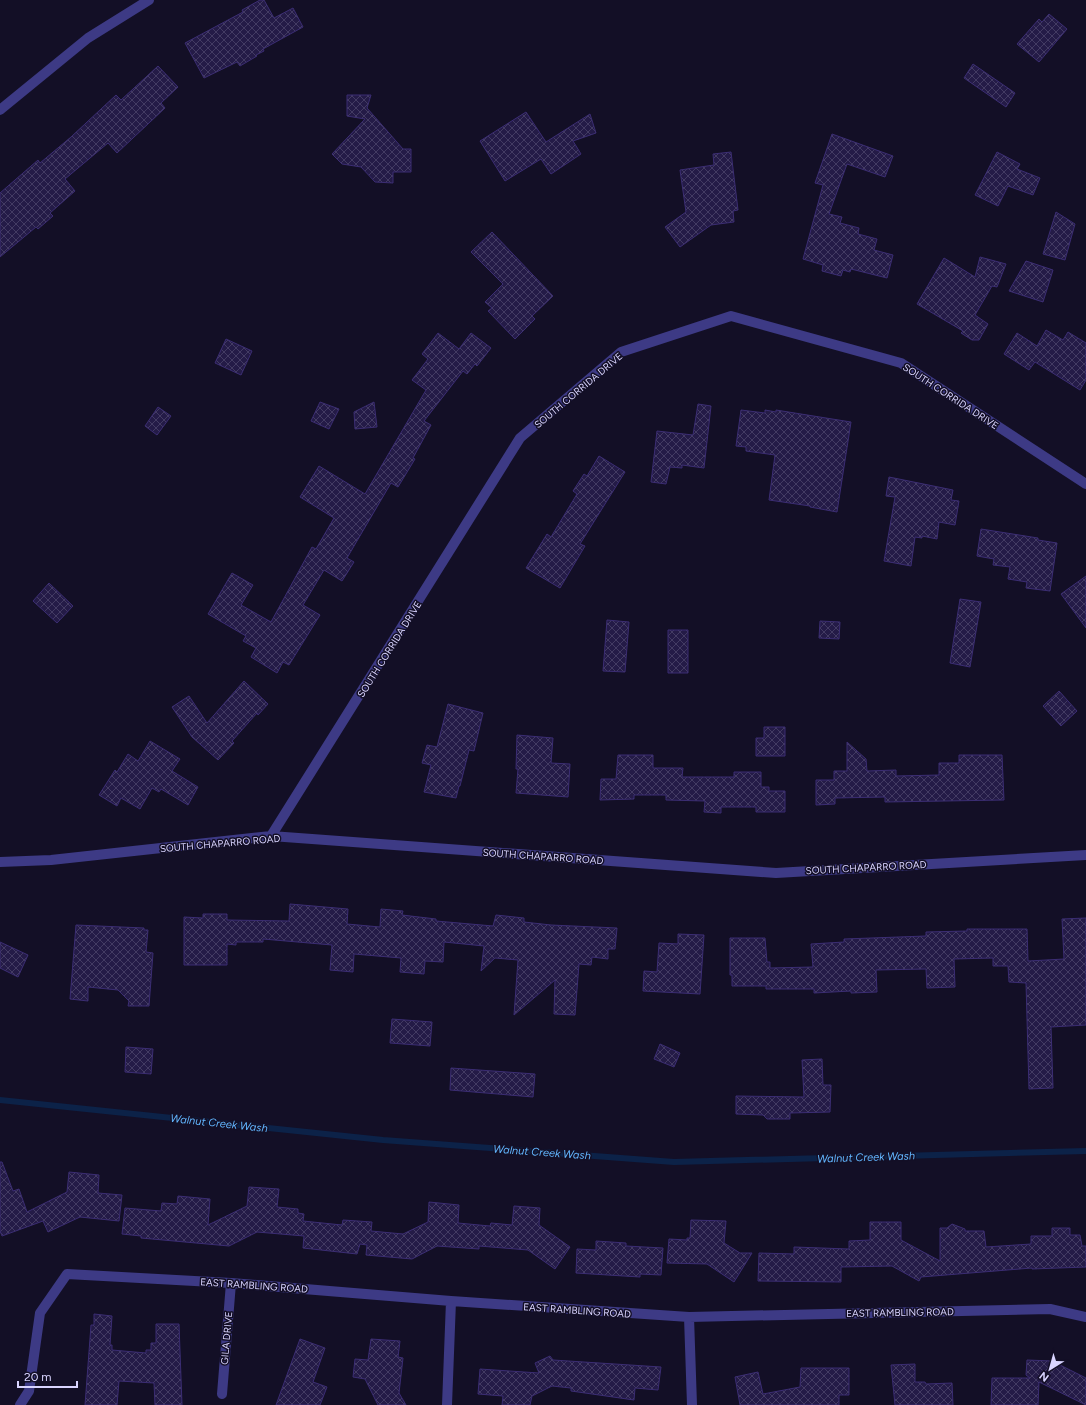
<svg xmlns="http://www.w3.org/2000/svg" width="1086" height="1405" viewBox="0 0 1086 1405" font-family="Figtree,sans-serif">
<defs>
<pattern id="building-cross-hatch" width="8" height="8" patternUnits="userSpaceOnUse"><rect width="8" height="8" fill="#241b47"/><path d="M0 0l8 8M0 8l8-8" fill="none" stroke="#433b63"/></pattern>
</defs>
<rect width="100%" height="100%" fill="#130f26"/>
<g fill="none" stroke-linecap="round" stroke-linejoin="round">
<path stroke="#0c2248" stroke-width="6" d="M 0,1100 L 383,1140 L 674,1162 L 1086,1151"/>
</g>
<path fill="url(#building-cross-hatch)" stroke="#3b2d73" d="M 260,0 L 264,0 L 274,18 L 293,8 L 303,27 L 263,49 L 264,51 L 256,55 L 257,56 L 240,66 L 237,62 L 204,78 L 185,43 L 243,12 L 242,10 Z
M 1049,14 L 1067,29 L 1039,62 L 1017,44 L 1039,19 L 1042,22 Z
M 973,64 L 1015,93 L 1006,107 L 964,78 Z
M 158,66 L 178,87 L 161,103 L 165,108 L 117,153 L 108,143 L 65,179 L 75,191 L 50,213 L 53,216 L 38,229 L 36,227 L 0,257 L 0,193 L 38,160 L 40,163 L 71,137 L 116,95 L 121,100 Z
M 347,95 L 371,95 L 367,108 L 403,149 L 411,149 L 411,172 L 393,172 L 393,183 L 375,182 L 361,167 L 342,164 L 332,154 L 365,119 L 347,116 Z
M 526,112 L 546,142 L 590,114 L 596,133 L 573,141 L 581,154 L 551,174 L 541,159 L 505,181 L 480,141 Z
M 832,134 L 893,156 L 885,177 L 847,164 L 829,214 L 842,217 L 840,223 L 859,228 L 858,234 L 877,239 L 874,250 L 893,255 L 887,278 L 851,269 L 850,272 L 843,270 L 841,276 L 822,271 L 823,265 L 803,259 L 823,185 L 815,183 Z
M 731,152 L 738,210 L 733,211 L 734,222 L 711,225 L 680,247 L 665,227 L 686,212 L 680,170 L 714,165 L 713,154 Z
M 997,152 L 1020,164 L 1017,169 L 1040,178 L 1033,195 L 1008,186 L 998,206 L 975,195 Z
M 1056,212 L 1075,224 L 1065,260 L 1043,254 Z
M 492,232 L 553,296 L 532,316 L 535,319 L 515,339 L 488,311 L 492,308 L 485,302 L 503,284 L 471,252 Z
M 980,257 L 1006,264 L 997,287 L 992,286 L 975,315 L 988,324 L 979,340 L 972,340 L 961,333 L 963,331 L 917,304 L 944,258 L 975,277 Z
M 1026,261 L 1053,270 L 1043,302 L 1009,291 Z
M 1046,330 L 1063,340 L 1068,332 L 1086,343 L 1086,380 L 1080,390 L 1035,362 L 1029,370 L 1004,354 L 1017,333 L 1037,346 Z
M 438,333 L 459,349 L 471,333 L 491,348 L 477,366 L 475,364 L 467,374 L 463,371 L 424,421 L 431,425 L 413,458 L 415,459 L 398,487 L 391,483 L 347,558 L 354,562 L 342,581 L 324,570 L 303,605 L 320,615 L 289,665 L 283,662 L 277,673 L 251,657 L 256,648 L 243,641 L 246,636 L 208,614 L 232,573 L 253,585 L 241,605 L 271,622 L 312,547 L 316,549 L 334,518 L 300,497 L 319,466 L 365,494 L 426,390 L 412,380 L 428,359 L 422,354 Z
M 226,339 L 252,351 L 241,375 L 215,363 Z
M 320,402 L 339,409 L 329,429 L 311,421 Z
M 374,402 L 377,427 L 355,429 L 354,412 Z
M 698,404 L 711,406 L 704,468 L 682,465 L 682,468 L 670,467 L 666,484 L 651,482 L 657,431 L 693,435 Z
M 158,407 L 171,416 L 157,435 L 145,426 Z
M 741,410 L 765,413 L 765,410 L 776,412 L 776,410 L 851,422 L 837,512 L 810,507 L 810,506 L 769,500 L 775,455 L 746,451 L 746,447 L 736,446 Z
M 599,456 L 625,472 L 580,544 L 585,546 L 560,588 L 526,568 L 547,534 L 551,537 L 577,494 L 573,491 L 584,474 L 587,476 Z
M 889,477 L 953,490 L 951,500 L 959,501 L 955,525 L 939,522 L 937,539 L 922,536 L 922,538 L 915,537 L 911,566 L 884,561 L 895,497 L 886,496 Z
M 981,529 L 1038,538 L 1038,540 L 1057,543 L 1050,591 L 1026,588 L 1027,582 L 1008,579 L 1010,567 L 993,565 L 994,559 L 977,556 Z
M 1086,576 L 1086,628 L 1061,594 Z
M 49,583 L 73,606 L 57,623 L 33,601 Z
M 960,599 L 981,602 L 970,667 L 950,663 Z
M 607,620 L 629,622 L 625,672 L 603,671 Z
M 820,621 L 840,622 L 839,639 L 819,638 Z
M 668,630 L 688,630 L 688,673 L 668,673 Z
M 244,681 L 268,704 L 258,715 L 257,713 L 232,741 L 234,743 L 218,760 L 192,737 L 172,707 L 189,696 L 207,723 Z
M 1059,691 L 1077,711 L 1061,726 L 1043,706 Z
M 448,704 L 483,713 L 474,751 L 469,750 L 460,786 L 459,786 L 456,798 L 424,792 L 431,765 L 422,763 L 427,745 L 437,747 Z
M 764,727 L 785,727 L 785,756 L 756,756 L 756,738 L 764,738 Z
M 517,735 L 553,738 L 551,763 L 570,764 L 568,797 L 516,793 L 518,769 L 516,769 Z
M 150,741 L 180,759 L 172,771 L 198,787 L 188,805 L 161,789 L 159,792 L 152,788 L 140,809 L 121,798 L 117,806 L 99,795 L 115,770 L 117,772 L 128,754 L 138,761 Z
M 847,742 L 866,759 L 867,771 L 896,770 L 896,776 L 939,775 L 939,763 L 959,763 L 959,755 L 1002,755 L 1004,800 L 885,802 L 885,797 L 835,798 L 835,804 L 816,805 L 816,780 L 834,780 L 834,771 L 847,771 Z
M 618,755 L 653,755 L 653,768 L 683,768 L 682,777 L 734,777 L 734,772 L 761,772 L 761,787 L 769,787 L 769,791 L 785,791 L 785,812 L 756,812 L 756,807 L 721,807 L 721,813 L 704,812 L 705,801 L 666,800 L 666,795 L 634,795 L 634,799 L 600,800 L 601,779 L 616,779 Z
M 290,904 L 348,909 L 347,924 L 380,927 L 381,909 L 403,911 L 402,915 L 436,919 L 436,921 L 493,926 L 496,915 L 524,918 L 524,922 L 551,925 L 617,928 L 615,949 L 608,949 L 608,959 L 592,957 L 591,965 L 579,964 L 575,1015 L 554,1014 L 555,980 L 514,1015 L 518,960 L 495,958 L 481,971 L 484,946 L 444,942 L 443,962 L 425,961 L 424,974 L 400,972 L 401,958 L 354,954 L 353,972 L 330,970 L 332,945 L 263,939 L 263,942 L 236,942 L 236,945 L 227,944 L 227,965 L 184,965 L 184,917 L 203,918 L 203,914 L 227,914 L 227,920 L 289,921 Z
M 1086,918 L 1086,1025 L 1051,1027 L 1053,1088 L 1029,1089 L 1026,983 L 1009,982 L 1008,966 L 993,966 L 993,958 L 954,959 L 955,987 L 927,988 L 926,969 L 876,970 L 877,992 L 851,993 L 851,991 L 814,993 L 814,989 L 766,989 L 766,986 L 732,986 L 732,975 L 730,975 L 730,938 L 765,938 L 767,962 L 770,962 L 770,968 L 813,967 L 811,944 L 844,942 L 844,939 L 926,936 L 926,932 L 967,931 L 967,929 L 1027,929 L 1028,961 L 1064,959 L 1062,919 Z
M 76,925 L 144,928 L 144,930 L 148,930 L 146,952 L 153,953 L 149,1006 L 128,1006 L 129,1001 L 118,990 L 88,987 L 88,1001 L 70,999 Z
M 678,934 L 704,935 L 700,994 L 643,991 L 644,971 L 657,972 L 659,943 L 678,944 Z
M 0,942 L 28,955 L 18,977 L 0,968 Z
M 392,1019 L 432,1022 L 430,1046 L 390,1043 Z
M 660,1044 L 680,1053 L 674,1067 L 654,1059 Z
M 126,1047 L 153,1049 L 151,1074 L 125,1072 Z
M 822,1059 L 823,1085 L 831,1085 L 830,1112 L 790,1113 L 790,1119 L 767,1119 L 763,1115 L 736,1114 L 736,1096 L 804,1097 L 802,1060 Z
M 451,1068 L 535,1074 L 533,1097 L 450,1090 Z
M 0,1162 L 2,1162 L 13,1191 L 19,1189 L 27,1212 L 67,1192 L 69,1172 L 99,1175 L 98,1193 L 122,1195 L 119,1221 L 80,1217 L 48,1232 L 43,1221 L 2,1236 L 0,1231 Z
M 249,1187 L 279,1189 L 277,1207 L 298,1209 L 298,1213 L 304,1214 L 303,1221 L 342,1225 L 343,1220 L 372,1222 L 371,1231 L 403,1234 L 428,1222 L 429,1202 L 459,1205 L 458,1223 L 490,1226 L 491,1223 L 512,1225 L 514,1206 L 540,1208 L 539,1225 L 570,1247 L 555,1269 L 528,1250 L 479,1246 L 479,1249 L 437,1246 L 412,1259 L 366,1255 L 367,1245 L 360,1244 L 357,1254 L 303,1248 L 304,1236 L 257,1232 L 229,1246 L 141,1238 L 141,1236 L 122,1234 L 125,1208 L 161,1211 L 162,1203 L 177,1204 L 178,1196 L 210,1199 L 208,1225 L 247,1206 Z
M 691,1220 L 726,1221 L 724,1243 L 740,1253 L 752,1253 L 734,1282 L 707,1264 L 667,1263 L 669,1239 L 687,1240 L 687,1238 L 690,1238 Z
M 870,1222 L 901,1222 L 901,1240 L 940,1261 L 940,1228 L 947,1228 L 952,1224 L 965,1229 L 965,1231 L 984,1231 L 986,1247 L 1031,1244 L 1031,1236 L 1052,1236 L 1052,1228 L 1070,1228 L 1070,1235 L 1080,1235 L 1082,1246 L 1086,1246 L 1086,1267 L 1032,1269 L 1032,1268 L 921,1277 L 919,1281 L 892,1266 L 841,1267 L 841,1282 L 758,1281 L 759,1253 L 794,1254 L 794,1247 L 849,1249 L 849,1241 L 870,1240 Z
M 596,1241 L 626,1243 L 626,1246 L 663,1248 L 661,1275 L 640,1274 L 640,1277 L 576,1273 L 577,1249 L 596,1250 Z
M 94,1314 L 112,1316 L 110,1345 L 112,1345 L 112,1350 L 146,1353 L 146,1350 L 151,1350 L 151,1343 L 156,1343 L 156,1324 L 179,1324 L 182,1405 L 155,1405 L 154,1383 L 119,1381 L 117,1405 L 85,1405 L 91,1325 L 94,1325 Z
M 300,1339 L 325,1348 L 313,1382 L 327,1387 L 320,1405 L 276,1405 Z
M 371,1339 L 400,1341 L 398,1357 L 403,1358 L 399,1393 L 406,1405 L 378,1405 L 365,1379 L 353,1377 L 355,1359 L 368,1360 Z
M 550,1356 L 553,1360 L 661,1367 L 658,1390 L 635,1388 L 634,1400 L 571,1391 L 571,1388 L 552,1386 L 532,1396 L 530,1405 L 502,1405 L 503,1396 L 478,1394 L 480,1369 L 539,1373 L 535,1363 Z
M 1027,1360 L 1052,1361 L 1086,1378 L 1086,1405 L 1039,1382 L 1038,1405 L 991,1405 L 992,1378 L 1030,1378 L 1026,1375 Z
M 915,1364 L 915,1382 L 925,1382 L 926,1384 L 952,1383 L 953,1405 L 895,1405 L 891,1365 Z
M 801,1368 L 849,1368 L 849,1395 L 839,1395 L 839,1405 L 740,1405 L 735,1377 L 758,1372 L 763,1394 L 800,1387 Z"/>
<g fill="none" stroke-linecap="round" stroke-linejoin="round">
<path stroke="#3d3a85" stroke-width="10" d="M 0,110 L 88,38 L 149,0
M 271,836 L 520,438 L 621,352 L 731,316 L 901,363 L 1086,484
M 0,862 L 51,860 L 271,836 L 776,873 L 1086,855
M 689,1317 L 692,1405
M 222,1394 L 231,1283
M 20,1405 L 29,1391 L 40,1313 L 67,1274 L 231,1283 L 451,1301 L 689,1317 L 1050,1309 L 1086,1317
M 447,1405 L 451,1301"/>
</g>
<g text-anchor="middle" stroke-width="3" stroke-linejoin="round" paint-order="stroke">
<g font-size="10" fill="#d9d4ff" stroke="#130f26">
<text transform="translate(578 390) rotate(-40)" y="4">SOUTH CORRIDA DRIVE</text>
<text transform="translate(951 396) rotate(33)" y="4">SOUTH CORRIDA DRIVE</text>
<text transform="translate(389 649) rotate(-58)" y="4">SOUTH CORRIDA DRIVE</text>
<text transform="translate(220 843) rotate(-5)" y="4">SOUTH CHAPARRO ROAD</text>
<text transform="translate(543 856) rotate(4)" y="4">SOUTH CHAPARRO ROAD</text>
<text transform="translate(866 867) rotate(-3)" y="4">SOUTH CHAPARRO ROAD</text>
<text transform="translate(254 1285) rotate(4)" y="4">EAST RAMBLING ROAD</text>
<text transform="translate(577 1310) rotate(4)" y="4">EAST RAMBLING ROAD</text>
<text transform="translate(900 1312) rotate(-1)" y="4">EAST RAMBLING ROAD</text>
<text transform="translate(226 1338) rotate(-85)" y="4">GILA DRIVE</text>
</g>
<g font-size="11" font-style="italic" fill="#62b6ff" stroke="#130f26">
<text transform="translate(219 1123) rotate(6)" y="4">Walnut Creek Wash</text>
<text transform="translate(542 1152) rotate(4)" y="4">Walnut Creek Wash</text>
<text transform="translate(866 1157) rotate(-2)" y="4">Walnut Creek Wash</text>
</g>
</g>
<g transform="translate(1050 1369) rotate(217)" stroke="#130f26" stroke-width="3" paint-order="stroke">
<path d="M0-3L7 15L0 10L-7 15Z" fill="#d9d4ff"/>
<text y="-6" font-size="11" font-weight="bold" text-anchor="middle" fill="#d9d4ff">N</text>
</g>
<path d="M18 1381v6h59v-6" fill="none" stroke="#d9d4ff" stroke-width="2"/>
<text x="24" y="1381" font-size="12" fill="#d9d4ff" stroke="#130f26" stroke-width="3" paint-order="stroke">20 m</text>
</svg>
